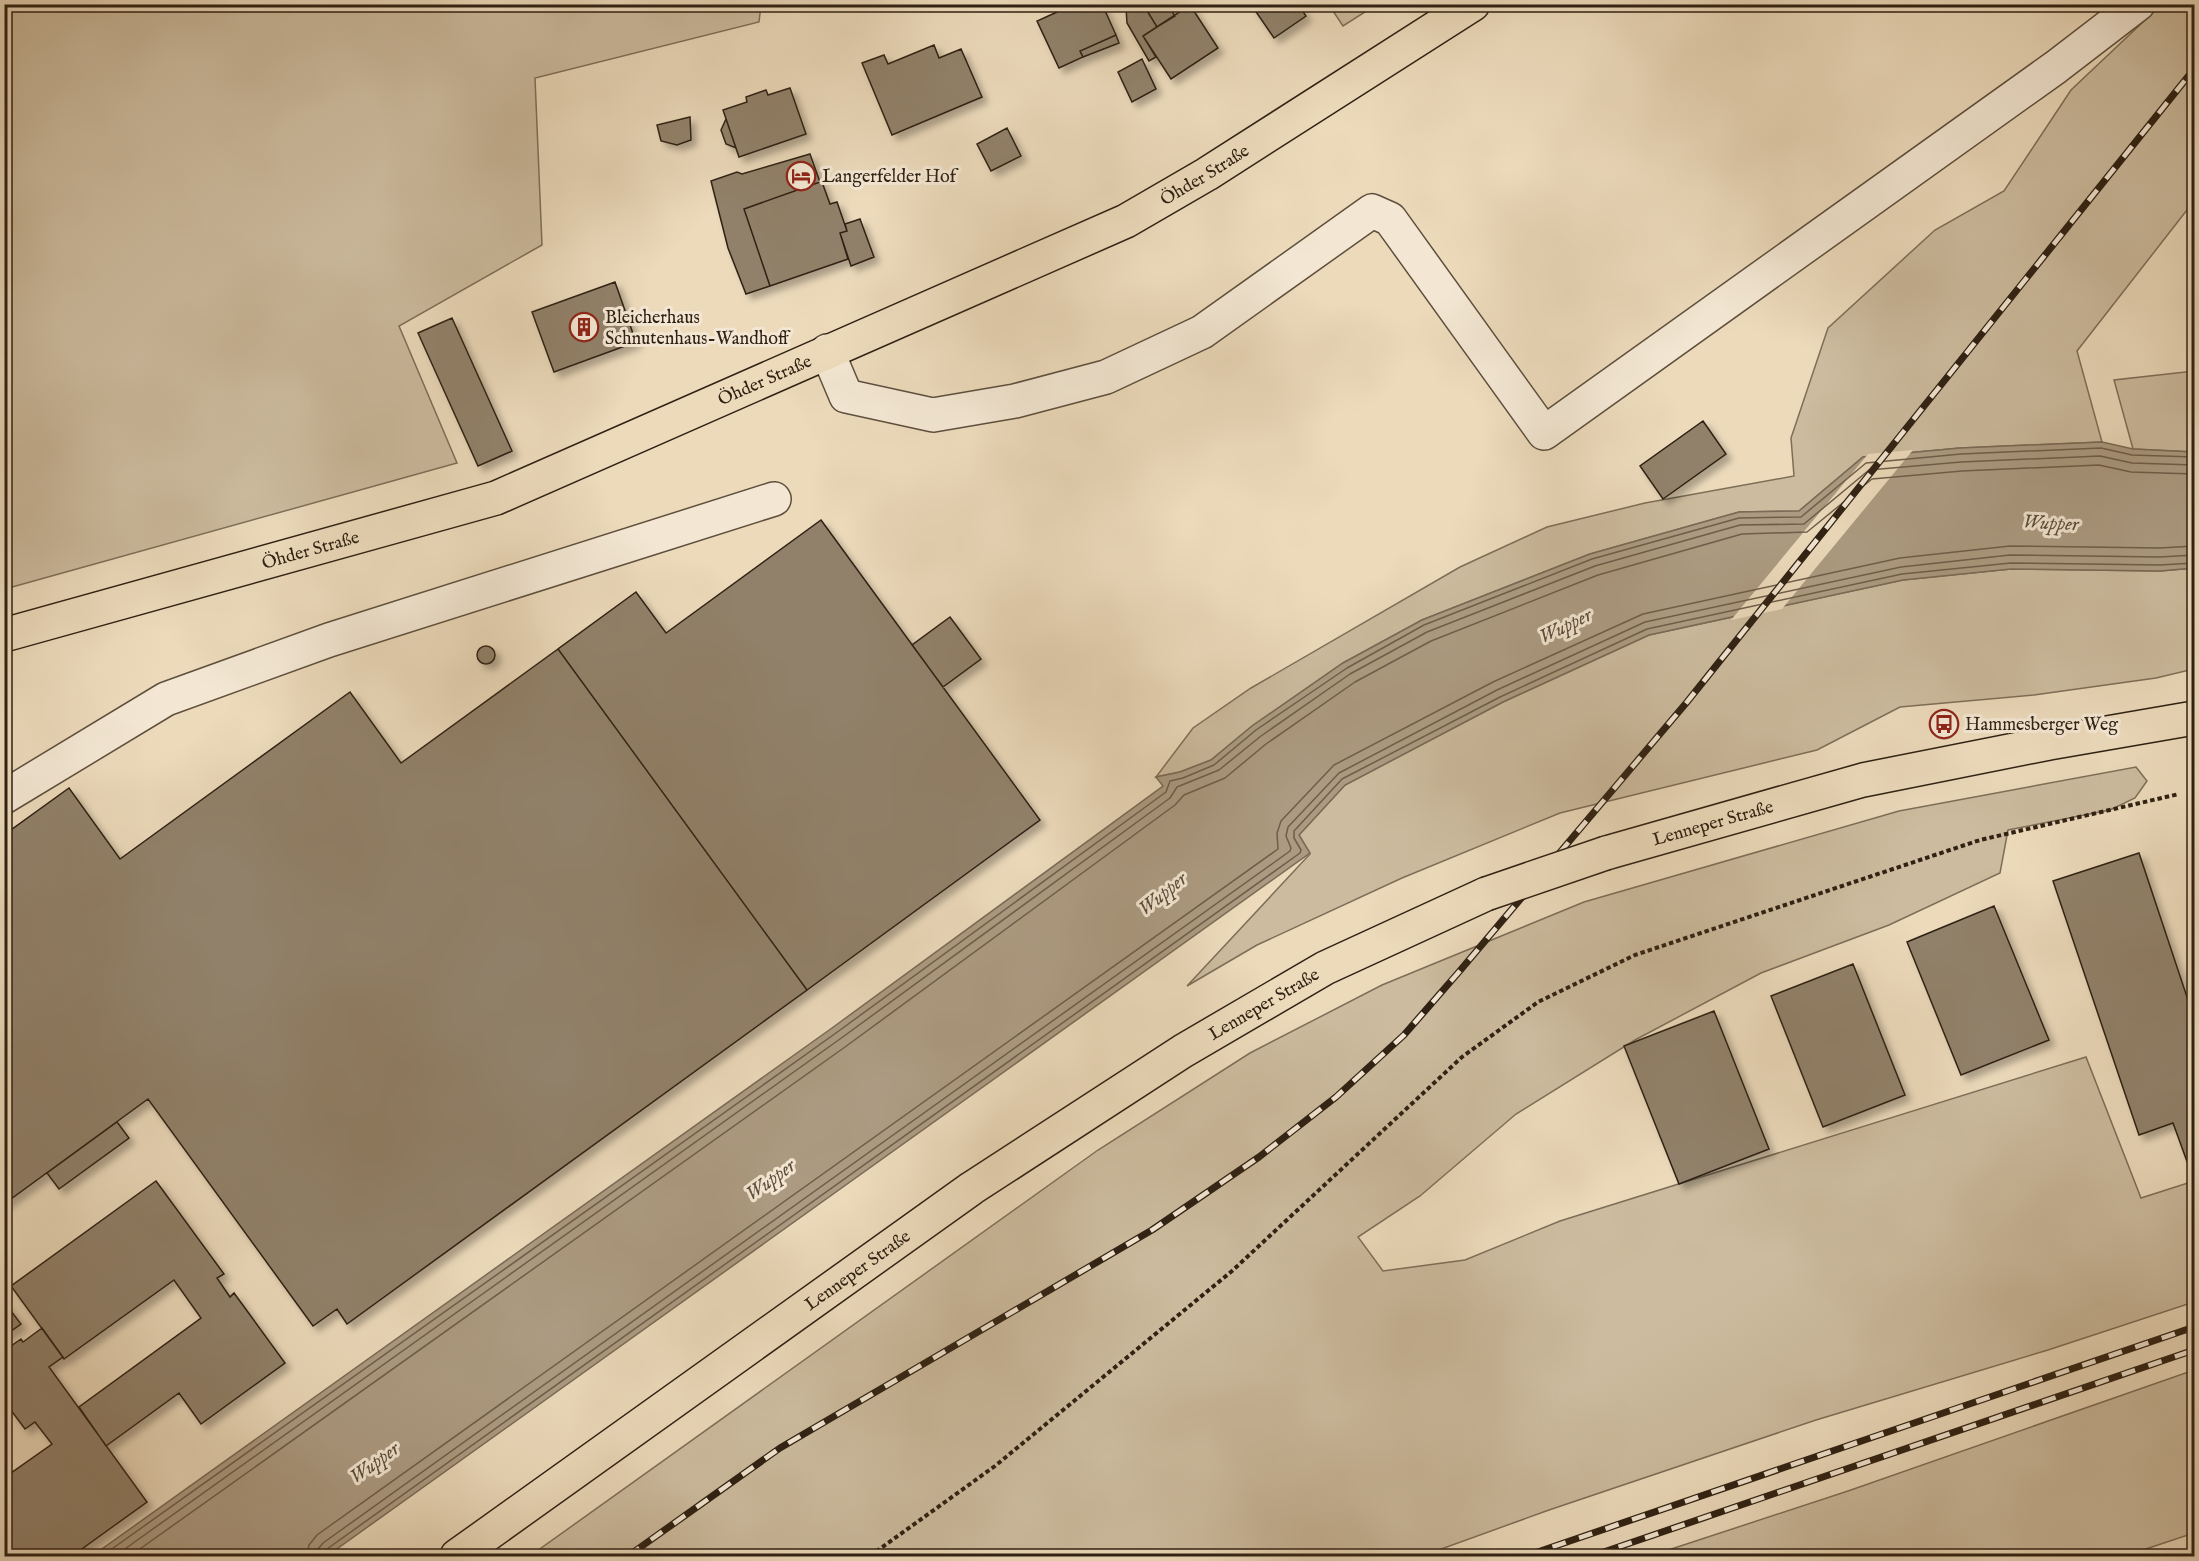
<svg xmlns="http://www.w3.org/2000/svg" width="2199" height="1561" viewBox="0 0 2199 1561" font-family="'IM FELL English',serif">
<defs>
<filter id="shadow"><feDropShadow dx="5.5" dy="5.5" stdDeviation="3" flood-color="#0004"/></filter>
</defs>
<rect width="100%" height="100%" fill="#ecdabb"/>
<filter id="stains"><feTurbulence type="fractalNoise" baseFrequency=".00333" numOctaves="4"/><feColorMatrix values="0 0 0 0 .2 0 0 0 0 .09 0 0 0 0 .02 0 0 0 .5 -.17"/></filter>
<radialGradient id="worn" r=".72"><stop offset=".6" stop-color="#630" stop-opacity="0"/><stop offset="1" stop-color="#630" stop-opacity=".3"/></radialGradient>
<path fill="#ccbb9e" stroke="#7e6e58" stroke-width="1.5" d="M 4,5 L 5,4 L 761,5 L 759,22 L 535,78 L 542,245 L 399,326 L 457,463 L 5,589 Z
M 1329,5 L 1376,5 L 1343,26 Z
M 2161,5 L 2194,5 L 2194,201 L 2077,351 L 2102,442 L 1960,448 L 1863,457 L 1799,511 L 1739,512 L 1590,554 L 1422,620 L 1343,663 L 1252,726 L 1211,760 L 1180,772 L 1156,777 L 1193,728 L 1251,688 L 1460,567 L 1547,527 L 1645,503 L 1794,476 L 1791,438 L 1828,328 L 1935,230 L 2004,191 L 2071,90 Z
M 2194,371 L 2194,452 L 2133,449 L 2114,380 Z
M 2194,568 L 2194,669 L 2156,678 L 2034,695 L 1900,707 L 1817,750 L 1560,813 L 1402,878 L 1257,945 L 1187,986 L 1310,854 L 1299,835 L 1345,785 L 1503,702 L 1649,635 L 1903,580 L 2011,569 L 2160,571 Z
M 2136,767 L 2147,781 L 2135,798 L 2110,810 L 2008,830 L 2000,873 L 1889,925 L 1761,973 L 1635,1040 L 1516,1114 L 1420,1196 L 1358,1237 L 1383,1271 L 1465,1260 L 1560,1221 L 2086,1057 L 2141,1198 L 2194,1181 L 2194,1302 L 2048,1350 L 1816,1420 L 1549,1510 L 1422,1556 L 530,1556 L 1098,1150 L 1250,1053 L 1382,985 L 1584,902 L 1899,811 Z
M 2194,1370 L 2194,1533 L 2125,1556 L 1650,1556 L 1848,1491 Z"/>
<path fill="#ac9b82" stroke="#7a6a56" stroke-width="1.5" d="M 2102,442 L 2133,449 L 2194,452 L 2194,568 L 2160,571 L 2011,569 L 1903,580 L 1649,635 L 1503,702 L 1345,785 L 1299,835 L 1310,853 L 327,1556 L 92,1556 L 832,1028 L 1163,786 L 1156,777 L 1180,772 L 1211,760 L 1252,726 L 1343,663 L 1422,620 L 1590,554 L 1739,512 L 1799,511 L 1863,457 L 1960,448 Z"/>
<path fill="#ecdabb" d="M 1913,450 L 1782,609 L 1731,620 L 1868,454 Z"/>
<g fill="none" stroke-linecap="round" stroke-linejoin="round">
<path stroke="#6e5e4a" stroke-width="1.5" d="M 102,1556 L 836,1033 L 1166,792 L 1170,781 L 1183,778 L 1214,765 L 1256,730 L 1347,668 L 1424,625 L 1592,559 L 1739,518 L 1801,517 L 1866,463 L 1961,454 L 2101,448 L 2132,455 L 2194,457
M 115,1556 L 840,1039 L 1170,798 L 1177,787 L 1219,770 L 1261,736 L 1350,674 L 1427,632 L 1595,566 L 1740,525 L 1804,524 L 1869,470 L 1961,462 L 2100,456 L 2132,463 L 2194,465
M 130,1556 L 845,1047 L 1175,805 L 1184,795 L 1225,778 L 1266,744 L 1355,682 L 1431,641 L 1598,575 L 1742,534 L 1807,532 L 1872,479 L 1962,471 L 2099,465 L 2131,472 L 2194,474
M 307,1556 L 309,1545 L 317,1535 L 1278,849 L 1277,833 L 1281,821 L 1334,765 L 1493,682 L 1643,614 L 1900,558 L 2010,546 L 2160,548 L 2194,546
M 316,1556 L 318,1549 L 323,1543 L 1290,851 L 1291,848 L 1286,836 L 1288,827 L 1339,773 L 1497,690 L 1645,622 L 1901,567 L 2010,555 L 2160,557 L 2194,555
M 324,1556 L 327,1549 L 1300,853 L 1301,850 L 1294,838 L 1294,831 L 1342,779 L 1500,697 L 1647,629 L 1902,574 L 2011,563 L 2160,565 L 2194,563"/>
</g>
<path fill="#91816a" stroke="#2f2113" stroke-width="1.5" filter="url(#shadow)" d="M 1054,4 L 1102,4 L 1116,35 L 1080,51 L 1083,57 L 1059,68 L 1037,21 L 1057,12 Z
M 1130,4 L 1143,4 L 1157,27 L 1143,36 L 1156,57 L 1149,61 L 1127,23 L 1126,8 Z
M 1143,4 L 1175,4 L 1171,10 L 1175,16 L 1157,27 Z
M 1255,4 L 1298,4 L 1306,16 L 1274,38 L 1252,6 Z
M 1190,5 L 1218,48 L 1171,79 L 1143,36 Z
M 1116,35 L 1119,43 L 1083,57 L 1080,51 Z
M 934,45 L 939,58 L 961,49 L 982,97 L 892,135 L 862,63 L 884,55 L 888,64 Z
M 1142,59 L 1156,89 L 1132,102 L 1118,72 Z
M 790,88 L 806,134 L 739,157 L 723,110 L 747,102 L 746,97 L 766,90 L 768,95 Z
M 690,117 L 691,140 L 677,145 L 661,141 L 657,125 Z
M 726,119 L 736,148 L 726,144 L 721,130 Z
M 1007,128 L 1021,156 L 991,171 L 977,144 Z
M 810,154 L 820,182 L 744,209 L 770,286 L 746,294 L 728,248 L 711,181 L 737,172 L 742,174 Z
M 820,182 L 822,182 L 830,204 L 837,202 L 847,231 L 840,233 L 848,259 L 770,286 L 744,209 Z
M 860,219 L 874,257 L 851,266 L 840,233 L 847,231 L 845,224 Z
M 615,282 L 636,342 L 554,372 L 532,312 Z
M 452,318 L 512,451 L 478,466 L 418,333 Z
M 1703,421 L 1726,454 L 1663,499 L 1640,466 Z
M 821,520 L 1040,820 L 807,990 L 558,649 L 636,592 L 666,633 Z
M 950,617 L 981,659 L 943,687 L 912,645 Z
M477 655a9 9 0 1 1 18 0a9 9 0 1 1-18 0Z
M 558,649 L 807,990 L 347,1324 L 337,1309 L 313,1326 L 148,1099 L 4,1204 L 4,835 L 69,788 L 120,859 L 350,692 L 401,763 Z
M 2139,853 L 2194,1018 L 2194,1165 L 2189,1167 L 2173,1123 L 2139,1135 L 2053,881 Z
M 1994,906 L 2049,1040 L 1961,1075 L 1907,942 Z
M 1853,964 L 1905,1095 L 1823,1127 L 1771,996 Z
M 1714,1011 L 1769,1149 L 1679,1184 L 1624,1046 Z
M 117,1122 L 129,1138 L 59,1189 L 47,1173 Z
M 156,1181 L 224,1274 L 217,1278 L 230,1297 L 234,1293 L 285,1363 L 201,1424 L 179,1393 L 106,1446 L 79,1407 L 201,1318 L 174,1280 L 64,1359 L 11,1286 Z
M 4,1302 L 21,1324 L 4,1336 Z
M 42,1328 L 63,1357 L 49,1367 L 147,1502 L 72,1556 L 4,1556 L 4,1478 L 52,1444 L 35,1422 L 25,1429 L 4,1401 L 4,1351 L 21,1339 L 23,1342 Z"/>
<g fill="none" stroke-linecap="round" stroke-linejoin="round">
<g stroke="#5e4f3d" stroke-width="36">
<path id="minor" d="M 827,351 L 846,396 L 933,415 L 1015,401 L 1106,377 L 1202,332 L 1372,211 L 1390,219 L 1544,433 L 2056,67 L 2138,4
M 4,797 L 166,699 L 329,640 L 774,499"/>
</g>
<g stroke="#2f2113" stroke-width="36">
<g id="major">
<path id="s1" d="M 4,635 L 496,498 L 1126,221 L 1207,174 L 1473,4"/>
<path id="s2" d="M 1606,853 L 1863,780 L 2049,743 L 2194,718"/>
<path id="s3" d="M 457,1556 L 972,1188 L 1183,1051 L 1325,968 L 1486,894"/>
</g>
</g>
<path stroke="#2f2113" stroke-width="4" stroke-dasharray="4.5 3" stroke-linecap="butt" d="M 870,1556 L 995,1466 L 1232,1271 L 1462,1057 L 1538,1002 L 1635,955 L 1980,840 L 2179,794"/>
<use href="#minor" stroke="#f3e7d3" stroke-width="33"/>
<use href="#major" stroke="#ecdabb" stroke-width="33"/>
<g stroke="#2f2113" stroke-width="7">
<path id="rail" d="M 628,1556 L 780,1448 L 1152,1230 L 1259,1157 L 1336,1097 L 1404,1035 L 1458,973 L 1687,702 L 2194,69
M 1526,1556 L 2194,1327
M 1592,1556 L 2194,1350"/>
</g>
<use href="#rail" stroke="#f3e7d3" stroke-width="4.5" stroke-dasharray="14" stroke-linecap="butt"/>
<g stroke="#2f2113" stroke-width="36" stroke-linecap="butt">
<path id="major-bridge" d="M 1486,894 L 1606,853"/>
</g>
<use href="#major-bridge" stroke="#ecdabb" stroke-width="33"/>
</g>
<defs>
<g id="hotel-ring" transform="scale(1.5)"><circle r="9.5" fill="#f3e7d3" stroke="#8f2418" stroke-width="1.5"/><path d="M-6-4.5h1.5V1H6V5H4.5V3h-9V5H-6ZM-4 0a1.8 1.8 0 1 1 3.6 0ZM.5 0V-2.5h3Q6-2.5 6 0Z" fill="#8f2418"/></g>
<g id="building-ring" transform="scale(1.5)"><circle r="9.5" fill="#f3e7d3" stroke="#8f2418" stroke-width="1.5"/><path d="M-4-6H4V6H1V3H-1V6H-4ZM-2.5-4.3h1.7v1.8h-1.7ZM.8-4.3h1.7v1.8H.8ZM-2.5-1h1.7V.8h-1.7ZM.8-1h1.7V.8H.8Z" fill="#8f2418"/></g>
<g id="bus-ring" transform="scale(1.5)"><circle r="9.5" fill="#f3e7d3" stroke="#8f2418" stroke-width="1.5"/><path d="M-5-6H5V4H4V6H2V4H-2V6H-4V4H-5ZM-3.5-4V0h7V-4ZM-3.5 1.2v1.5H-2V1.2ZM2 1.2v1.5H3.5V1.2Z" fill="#8f2418"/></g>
</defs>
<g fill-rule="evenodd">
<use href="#hotel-ring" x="801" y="176"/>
<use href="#building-ring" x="584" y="327"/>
<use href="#bus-ring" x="1944" y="724"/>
</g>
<g text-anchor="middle" stroke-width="6" stroke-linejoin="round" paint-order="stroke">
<g font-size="18" fill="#2f2113" stroke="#f3e7d3">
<text dy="6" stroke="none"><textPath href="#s1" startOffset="1290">Öhder Straße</textPath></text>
<text dy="6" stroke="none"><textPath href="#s1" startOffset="804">Öhder Straße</textPath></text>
<text dy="6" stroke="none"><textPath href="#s1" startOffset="318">Öhder Straße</textPath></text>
<text dy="6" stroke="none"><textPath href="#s2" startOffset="111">Lenneper Straße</textPath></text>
<text dy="6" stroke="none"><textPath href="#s3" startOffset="978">Lenneper Straße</textPath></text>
<text dy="6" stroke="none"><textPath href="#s3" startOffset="492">Lenneper Straße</textPath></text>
</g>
<g font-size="18" fill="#2f2113" stroke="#f3e7d3" text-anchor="start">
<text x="822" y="182">Langerfelder Hof</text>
<text x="605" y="323">Bleicherhaus<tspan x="605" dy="21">Schnutenhaus-Wandhoff</tspan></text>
<text x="1965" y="730">Hammesberger Weg</text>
</g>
<g font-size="20" font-style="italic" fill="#5b4c3a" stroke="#f3e7d3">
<text transform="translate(2051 522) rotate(3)" y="7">Wupper</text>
<text transform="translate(1565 625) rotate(-26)" y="7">Wupper</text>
<text transform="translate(1162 893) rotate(-39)" y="7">Wupper</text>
<text transform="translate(770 1179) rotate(-36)" y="7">Wupper</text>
<text transform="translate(374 1462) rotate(-36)" y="7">Wupper</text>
</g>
</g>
<rect width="2199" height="1561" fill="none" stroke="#ecdabb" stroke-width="24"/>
<rect x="6" y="6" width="2187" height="1549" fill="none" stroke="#2f2113" stroke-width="3"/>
<rect x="12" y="12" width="2175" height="1537" fill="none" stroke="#2f2113" stroke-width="1.5"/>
<rect width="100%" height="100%" filter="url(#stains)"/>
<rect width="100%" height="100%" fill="url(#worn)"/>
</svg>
